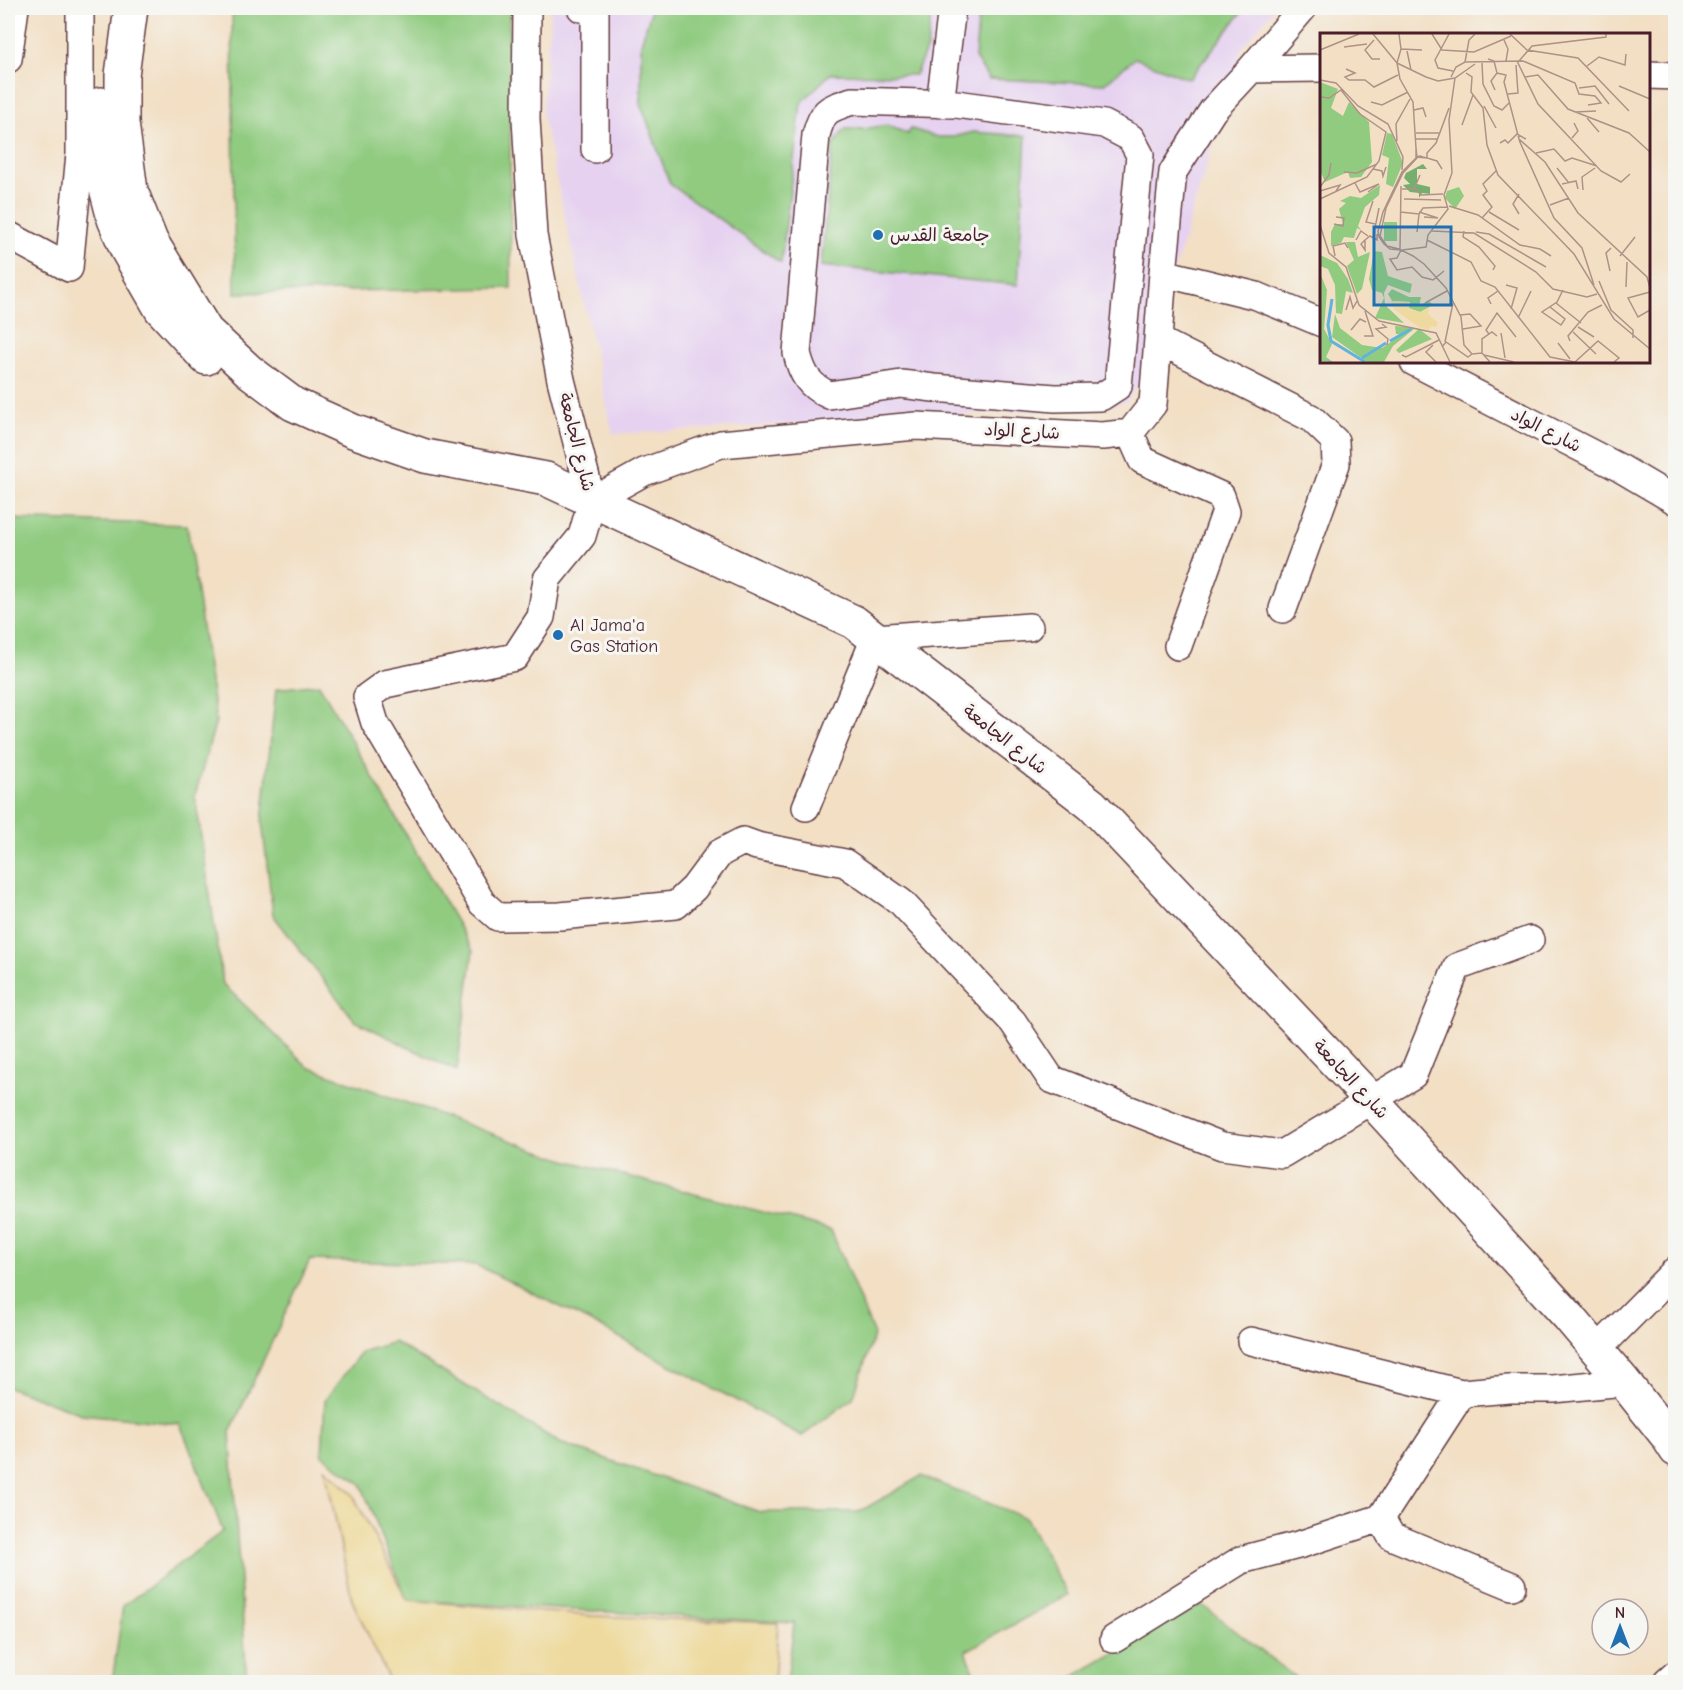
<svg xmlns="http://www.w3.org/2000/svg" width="1683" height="1690" viewBox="0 0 1683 1690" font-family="'Comic Neue','Playpen Sans Arabic',sans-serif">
<rect width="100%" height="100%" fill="#f6f6f2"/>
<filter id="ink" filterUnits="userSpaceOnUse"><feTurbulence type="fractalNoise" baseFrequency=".0167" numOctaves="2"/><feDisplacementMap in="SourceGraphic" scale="12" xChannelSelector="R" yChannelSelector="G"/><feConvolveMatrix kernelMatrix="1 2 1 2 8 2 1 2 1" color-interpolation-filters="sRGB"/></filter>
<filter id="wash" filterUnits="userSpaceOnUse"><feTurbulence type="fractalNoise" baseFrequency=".008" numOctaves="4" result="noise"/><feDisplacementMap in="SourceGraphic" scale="24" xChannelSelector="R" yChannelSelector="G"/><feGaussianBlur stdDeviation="1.35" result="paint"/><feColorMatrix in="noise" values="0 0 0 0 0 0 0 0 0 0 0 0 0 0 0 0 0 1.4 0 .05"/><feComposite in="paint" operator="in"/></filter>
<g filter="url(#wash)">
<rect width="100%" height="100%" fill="#f2dfc4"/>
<path fill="#e6d2f0" d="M 551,8 L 1275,8 L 1242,48 L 1141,381 L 1126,402 L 1101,407 L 613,434 L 542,114 Z"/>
<path fill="#90cb80" stroke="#6d7556" stroke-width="1.5" d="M 232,8 L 509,8 L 511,288 L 235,293 Z
M 652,8 L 932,8 L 927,48 L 915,75 L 830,74 L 801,103 L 781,263 L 670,184 L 641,104 L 641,43 Z
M 979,8 L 1245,8 L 1189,79 L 1135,58 L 1104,84 L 989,79 L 975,58 Z
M 887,125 L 908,134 L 911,129 L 938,137 L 953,137 L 974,132 L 1026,136 L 1018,285 L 821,266 L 833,145 L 845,129 L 864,129 Z
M 8,519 L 187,525 L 216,721 L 195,795 L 223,984 L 308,1067 L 562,1159 L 831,1230 L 874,1335 L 853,1398 L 802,1436 L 589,1321 L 476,1265 L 310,1260 L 230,1432 L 247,1682 L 112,1682 L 123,1606 L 223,1531 L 180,1424 L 82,1414 L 8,1387 Z
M 319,684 L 473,951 L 457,1071 L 355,1021 L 273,915 L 262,822 L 276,689 Z
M 394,1342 L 560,1443 L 760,1512 L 859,1512 L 921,1476 L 1026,1518 L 1067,1595 L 966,1651 L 978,1682 L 787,1682 L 794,1623 L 407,1600 L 361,1484 L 322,1455 L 325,1400 L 361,1352 Z
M 1201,1604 L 1301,1682 L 1064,1682 Z"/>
<path fill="#eeda9e" stroke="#9c7c64" stroke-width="1.5" d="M 325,1468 L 352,1493 L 407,1600 L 593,1616 L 778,1623 L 774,1682 L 390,1682 L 352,1600 Z"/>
</g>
<g filter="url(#ink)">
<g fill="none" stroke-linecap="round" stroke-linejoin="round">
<g stroke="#633c42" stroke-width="30">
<path id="minor" d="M 527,8 L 526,119 L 533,235 L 561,380 L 592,501
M 581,8 L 595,8 L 595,149
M 8,59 L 15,8
M 1251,69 L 1322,68
M 1648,75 L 1676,76
M 852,101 L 956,104 L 1104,124 L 1131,138 L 1140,155 L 1118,386 L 1101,397 L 1055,398 L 934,388 L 901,384 L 829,395 C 809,386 802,374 797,353 L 816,135 C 823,109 828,109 852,101 Z
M 940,104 L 952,8
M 8,235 L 69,268 L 80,154 L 80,8
M 1163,273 L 1257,296 L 1322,323
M 1158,340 L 1311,418 L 1335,441 L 1336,464 L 1283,609
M 1414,362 L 1620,468 L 1676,501
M 1130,433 L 1142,460 L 1221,496 L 1226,511 L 1178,646
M 592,501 L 582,536 L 547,579 L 541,617 L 515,657 L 385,684 L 367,697 L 375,723 L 482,903 L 498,917 L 560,916 L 676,905 L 694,888 L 720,853 L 743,841 L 757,846 L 845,863 L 901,902 L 1013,1022 L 1051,1079 L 1222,1146 L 1282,1154 L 1413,1075 L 1457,967 L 1530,940
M 592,501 L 644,472 L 721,444 L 916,426 L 1103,436 L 1130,433 L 1153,404 L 1163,273 L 1173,172 L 1213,110 L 1251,69 L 1303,8
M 806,807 L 875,638 L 1029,627
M 1251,1341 L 1462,1393
M 1597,1350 L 1676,1270
M 1381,1518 L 1391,1536 L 1512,1586
M 1114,1639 L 1241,1560 L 1302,1544 L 1381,1518 L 1462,1393 L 1509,1389 L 1553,1389 L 1624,1382
M 1667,1682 L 1676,1674"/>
</g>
<g stroke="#633c42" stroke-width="36">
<path id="major" d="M 131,8 L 122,75 L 122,123 L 131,191 L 151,241 L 206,331 L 249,371 L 293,404 L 353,431 L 425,456 L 546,479 L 854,622 L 1092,805 L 1372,1101 L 1569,1317 L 1624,1382 L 1667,1436 L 1676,1450
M 101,104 L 102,173 L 114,219 L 127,250 L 161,309 L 206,358"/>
</g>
<use href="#minor" stroke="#fff" stroke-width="27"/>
<use href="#major" stroke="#fff" stroke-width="33"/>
</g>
</g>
<g fill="#1f6fb2" stroke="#f6f6f2" stroke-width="2">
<circle cx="878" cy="235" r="6"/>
<circle cx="558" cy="635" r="6"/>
</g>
<g text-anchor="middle" stroke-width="6" stroke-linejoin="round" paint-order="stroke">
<g font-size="18" fill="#4a1f2b" stroke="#f6f6f2" text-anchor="start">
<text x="890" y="241">جامعة القدس</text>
<text x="570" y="631">Al Jama'a<tspan x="570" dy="21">Gas Station</tspan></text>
</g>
<g font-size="18" fill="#4a1f2b" stroke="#f6f6f2">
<text transform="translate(1546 430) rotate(27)" y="6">شارع الواد</text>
<text transform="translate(1022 431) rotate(3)" y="6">شارع الواد</text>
<text transform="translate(577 442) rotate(76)" y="6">شارع الجامعة</text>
<text transform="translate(1005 739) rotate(38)" y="6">شارع الجامعة</text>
<text transform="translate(1351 1079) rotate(47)" y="6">شارع الجامعة</text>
</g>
</g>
<g transform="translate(1320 33)">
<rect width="330" height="330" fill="#f2dfc4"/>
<path d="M 0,49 L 18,56 L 11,75 L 23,83 L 29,69 L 49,89 L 52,129 L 41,144 L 30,145 L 28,139 L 5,149 L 0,137 ZM 67,100 L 72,101 L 83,130 L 73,154 L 66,151 L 69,125 L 62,122 ZM 60,152 L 59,162 L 45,174 L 38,193 L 41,197 L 37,195 L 34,205 L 24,204 L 21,210 L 11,213 L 11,199 L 15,191 L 23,191 L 19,176 L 26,170 L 20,168 L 30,163 L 41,165 ZM 139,154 L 144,163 L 135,176 L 125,165 L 127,158 ZM 64,189 L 77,189 L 77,208 L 64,208 ZM 26,209 L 35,209 L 38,224 L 50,219 L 42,256 L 37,261 L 27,233 L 34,227 ZM 54,218 L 62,219 L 68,243 L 92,251 L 90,260 L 68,252 L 64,260 L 65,272 L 84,290 L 55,285 L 64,265 L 62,260 L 52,257 L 49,246 ZM 0,222 L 17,230 L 28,246 L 33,260 L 26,258 L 22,281 L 16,280 L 15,252 L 8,236 L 0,233 ZM 0,240 L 7,257 L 4,296 L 12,311 L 6,324 L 13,329 L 0,328 ZM 72,256 L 89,264 L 101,264 L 99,273 L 109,268 L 113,272 L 100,279 L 89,275 L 90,269 L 72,268 L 68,261 ZM 15,281 L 20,295 L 42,312 L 62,315 L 83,301 L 76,301 L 75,293 L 95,295 L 73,313 L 64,329 L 47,329 L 12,304 ZM 99,296 L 112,306 L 79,320 L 76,317 Z" fill="#90cb80"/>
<path d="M 103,131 L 107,136 L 97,136 L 97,151 L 110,154 L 110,161 L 102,160 L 99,165 L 99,160 L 90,159 L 83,152 L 90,151 L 84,145 L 86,140 Z" fill="#74af6e"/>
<path d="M 69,262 L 72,268 L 89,269 L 89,276 L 101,279 L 109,275 L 108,281 L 118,290 L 116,294 L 111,293 L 109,297 L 99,294 L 74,276 Z" fill="#eeda9e"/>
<path fill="none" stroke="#60b3db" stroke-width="3" d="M 12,266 L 8,292 L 11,308 L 45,329M 70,308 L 91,296M 42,325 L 66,310"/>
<path fill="none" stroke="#af9287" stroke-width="1.5" d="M 53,1 L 77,30M 79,1 L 81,16 L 77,30 L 106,44 L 118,48 L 135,45 L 155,31M 112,1 L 122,17 L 154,19 L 191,3M 129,1 L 115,27 L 118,35 L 133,38M 190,1 L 207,17 L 258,25 L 309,78M 54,7 L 45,17 L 52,26 L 60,26M 184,7 L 188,16 L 186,28M 24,14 L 47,11M 81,16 L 102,17M 0,17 L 39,1M 87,18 L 91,37M 168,26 L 174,28 L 177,40 L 186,42 L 184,49 L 199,106 L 225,129 L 258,180 L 327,244 L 330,255M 197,28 L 218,71 L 281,138 L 301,149 L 310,141M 199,28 L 212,13 L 286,4 L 286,1M 145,29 L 149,7 L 155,1M 77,30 L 80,46 L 93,69 L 96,115M 162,30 L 163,51 L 174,73 L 182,77 L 189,70M 267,33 L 279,24 L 305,32 L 306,21M 26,36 L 35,40 L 25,44 L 29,47 L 45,47 L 54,54 L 78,42M 146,40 L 152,44 L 151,59 L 163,75 L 167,112 L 178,142 L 254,221 L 294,286 L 330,316M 131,44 L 136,34 L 145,29 L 203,28 L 255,50 L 259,61 L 275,63 L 281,70 L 268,72M 205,44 L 218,42 L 248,76 L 309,100 L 330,119M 0,47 L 16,50 L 38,73 L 68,91 L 83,124 L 82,137M 299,53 L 330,66M 259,55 L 275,53 L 289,71M 175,57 L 171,48 L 177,40M 188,61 L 198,60 L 196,32M 0,64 L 9,65 L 21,57 L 40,81 L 66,99 L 59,128 L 47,144 L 0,166M 51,69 L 62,72 L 88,59M 164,73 L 176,95M 94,77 L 103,75 L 106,84M 255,79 L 276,78M 267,85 L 279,99M 142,92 L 153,62M 96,100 L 120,100M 252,105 L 258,98 L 254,90M 96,106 L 117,106M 199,107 L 234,185 L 262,215 L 274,252M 77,108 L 76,91 L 90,66M 180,110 L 185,107 L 188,110 L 197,101 L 206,106M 216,120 L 234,116 L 245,128 L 252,125 L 277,133M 100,123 L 103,124 L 107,125 L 96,124 ZM 237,135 L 249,150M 53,136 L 62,138 L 63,143 L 66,134M 122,136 L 117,128 L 107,125 L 107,120 L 116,110 L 129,75M 24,139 L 37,140 L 57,131M 35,150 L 40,159 L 59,151 L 48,159M 242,151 L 256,148 L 258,156M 0,154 L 9,142 L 11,130M 94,154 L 101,162 L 123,161M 82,156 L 94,156 L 100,142M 263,157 L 262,144 L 275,135M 0,158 L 20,152 L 16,158M 199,161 L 193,171 L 199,181M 84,166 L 121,167M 53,168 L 46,189 L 55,191M 230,172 L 249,165M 129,173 L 158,182 L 200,212 L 220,216 L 231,223M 80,179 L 99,181 L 103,175 L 127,174M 99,179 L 118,185 L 104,184M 169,179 L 199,197M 162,185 L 172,174 L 163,162 L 167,158 L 163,151 L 176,138M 14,191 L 23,193 L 24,185 L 16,184M 0,192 L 9,220 L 26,234 L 39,272 L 59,288 L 116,300 L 130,329M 112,198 L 154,200 L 216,239 L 233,256 L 267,264 L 277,261M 144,198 L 143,204 L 159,214 L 175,233 L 173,237M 97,199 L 99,181M 156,199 L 169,201 L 226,234M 53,205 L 59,175M 36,207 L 41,198 L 48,203M 45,207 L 41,211 L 45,217 L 45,207 L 50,203 L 57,207 L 57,201M 107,207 L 151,229 L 161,248 L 175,254 L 230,324 L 255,329M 80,216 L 81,153M 81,217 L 77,225 L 70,226 L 77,237 L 92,234 L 102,244 L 113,247 L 124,238M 81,217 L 70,216 L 64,211 L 59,204 L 58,198 L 63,179 L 82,139 L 96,125 L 96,115 L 97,125 L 83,140 L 66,175 L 60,203 L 67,213 L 79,216 L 93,223 L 104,231 L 126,255 L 141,284 L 144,312 L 152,321 L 162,320 L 170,329M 82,217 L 106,214 L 108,202 L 128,176 L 124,162 L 132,140 L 129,87 L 135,45M 15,223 L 13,213 L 25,210 L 28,215M 300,223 L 315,204M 290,238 L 286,220 L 291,215M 279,248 L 291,277 L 313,297 L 313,305M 186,252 L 197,255 L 191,276M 306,254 L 307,229M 330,259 L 308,265 L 318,284 L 330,277M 105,270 L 127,258M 236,270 L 261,290M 171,271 L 168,265 L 178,258M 230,274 L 245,286 L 241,292 L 222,279 L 237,269 L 243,257M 26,277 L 30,264 L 33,275 L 37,268M 140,282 L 150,281 L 161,293 L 143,296M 198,285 L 211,258M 62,291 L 66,294 L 56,296 L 68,306 L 67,312M 258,294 L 274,304M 31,297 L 40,286 L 46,289M 253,299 L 276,321M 181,300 L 185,325M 169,301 L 166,297 L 177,280 L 196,304M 44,303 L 53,303 L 45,278M 250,308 L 248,303 L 268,279 L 282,272M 125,309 L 133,270M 238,310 L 250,326M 113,312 L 106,319 L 116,329M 122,314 L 126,309 L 148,324 L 152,321M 162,320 L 162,306 L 172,299 L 177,303M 82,322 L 86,324 L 119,307M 164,322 L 194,329M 255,329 L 278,308 L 299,325 L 294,329"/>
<path fill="#1f6fb2" fill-opacity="0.15" stroke="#1f6fb2" stroke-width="3" d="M 54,194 L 131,194 L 131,272 L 54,272 Z"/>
<rect width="330" height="330" fill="none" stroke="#4a1f2b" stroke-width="3"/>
</g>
<rect width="1683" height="1690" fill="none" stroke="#f6f6f2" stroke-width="30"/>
<g transform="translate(1620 1627)"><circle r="28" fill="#f6f6f2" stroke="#b1a0a2" stroke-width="1.5"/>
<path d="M0-4.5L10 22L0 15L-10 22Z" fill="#1f6fb2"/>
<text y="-9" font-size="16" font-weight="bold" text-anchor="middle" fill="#4a1f2b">N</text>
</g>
</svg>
